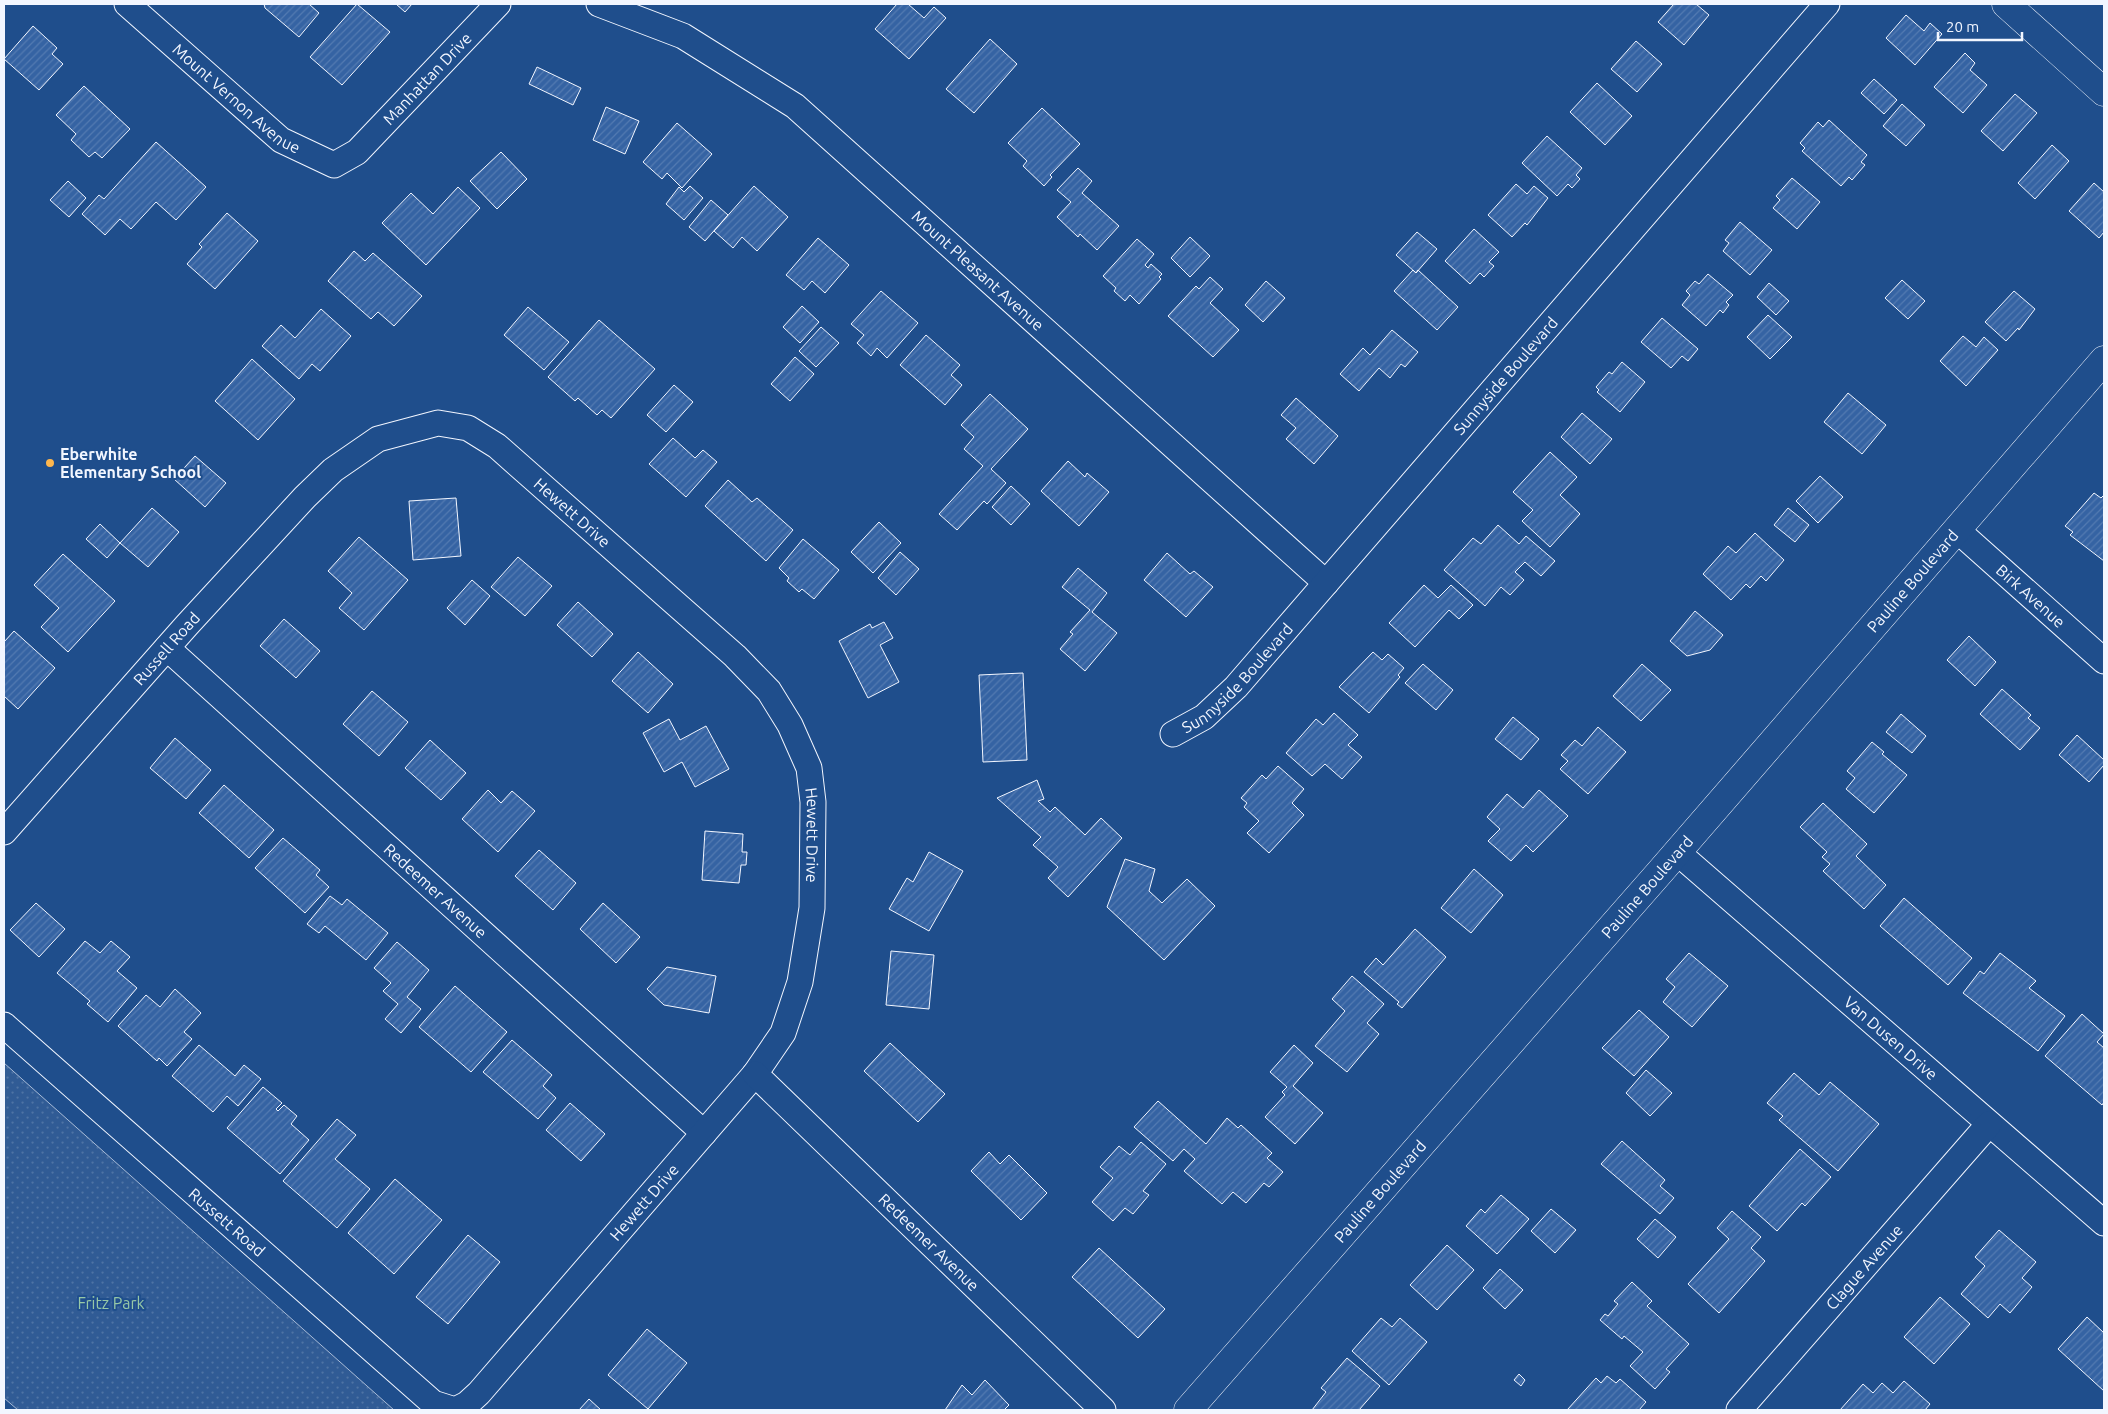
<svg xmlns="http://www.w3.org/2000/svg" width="2108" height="1414" viewBox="0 0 2108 1414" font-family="Ubuntu,sans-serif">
<defs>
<pattern id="park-dots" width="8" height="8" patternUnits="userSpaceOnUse" patternTransform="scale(1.25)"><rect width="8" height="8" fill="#305b95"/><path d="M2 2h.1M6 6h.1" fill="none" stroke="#4e73a5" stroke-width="1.8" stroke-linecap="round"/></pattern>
<pattern id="building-hatch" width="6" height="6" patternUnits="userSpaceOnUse" patternTransform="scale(1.25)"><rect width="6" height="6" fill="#3563a3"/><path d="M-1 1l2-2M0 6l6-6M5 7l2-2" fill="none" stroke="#537ab1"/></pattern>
</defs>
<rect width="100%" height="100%" fill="#1f4e8c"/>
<path fill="url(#park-dots)" stroke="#a8bbd7" d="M 4,1063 L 394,1410 L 18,1410 L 4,1398 Z"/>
<path fill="url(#building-hatch)" stroke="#f2f6ff" d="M 264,4 L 309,4 L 319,13 L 299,37 L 265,8 Z
M 357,4 L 390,32 L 342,85 L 310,57 Z
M 396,4 L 412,4 L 405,12 Z
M 897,4 L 908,4 L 924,18 L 934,7 L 946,18 L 909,59 L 875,29 Z
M 1674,4 L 1696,4 L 1709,15 L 1684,45 L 1658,22 Z
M 1906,15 L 1924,31 L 1930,23 L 1942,34 L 1915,65 L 1886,38 Z
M 33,26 L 57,48 L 52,54 L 63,64 L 39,90 L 4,59 Z
M 990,39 L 1017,64 L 974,113 L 946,89 Z
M 1636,41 L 1662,64 L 1637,92 L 1611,69 Z
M 1965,53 L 1975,63 L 1970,70 L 1987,85 L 1963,113 L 1934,87 Z
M 537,67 L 581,88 L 573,105 L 529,84 Z
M 1874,79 L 1897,100 L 1884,114 L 1861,93 Z
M 1597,83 L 1632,116 L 1605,145 L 1570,112 Z
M 84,86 L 130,129 L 102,158 L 95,152 L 89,157 L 71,140 L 76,134 L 56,115 Z
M 2015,94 L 2037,113 L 2003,151 L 1981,131 Z
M 1902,104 L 1925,125 L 1906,146 L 1883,126 Z
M 606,107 L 639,121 L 625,154 L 593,140 Z
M 1042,108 L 1080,144 L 1050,175 L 1052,177 L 1044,186 L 1023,166 L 1027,161 L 1008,143 Z
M 1829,120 L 1867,155 L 1861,162 L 1865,165 L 1852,180 L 1849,177 L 1841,186 L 1802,151 L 1805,148 L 1800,143 L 1818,122 L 1823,127 Z
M 677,123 L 712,154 L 682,188 L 667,173 L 662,179 L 643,162 Z
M 1547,136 L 1582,168 L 1576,175 L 1580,179 L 1572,188 L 1568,184 L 1557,196 L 1522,163 Z
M 156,142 L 206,187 L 176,220 L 156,202 L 131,229 L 120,219 L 105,235 L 82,214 L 99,195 L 104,199 Z
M 2052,145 L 2069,161 L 2035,199 L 2018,183 Z
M 501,152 L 527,179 L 497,209 L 470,181 Z
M 1078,168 L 1092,181 L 1082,193 L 1119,226 L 1097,250 L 1080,234 L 1078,237 L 1057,217 L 1071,202 L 1057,190 Z
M 1792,178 L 1820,202 L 1797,229 L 1773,208 L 1780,200 L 1776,196 Z
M 68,181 L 86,198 L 69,217 L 50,200 Z
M 2094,183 L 2104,192 L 2104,232 L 2099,238 L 2069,211 Z
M 1516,184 L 1527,194 L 1534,186 L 1548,198 L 1527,225 L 1525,223 L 1512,237 L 1488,215 Z
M 690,186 L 703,198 L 684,220 L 666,204 L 679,187 L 684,192 Z
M 754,186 L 788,217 L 757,251 L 742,237 L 733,248 L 714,231 Z
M 458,187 L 480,208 L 426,265 L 382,223 L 411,193 L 433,214 Z
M 711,200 L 728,215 L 705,241 L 689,227 Z
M 227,213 L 258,241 L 215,289 L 187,264 L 202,247 L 199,244 Z
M 1740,222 L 1772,250 L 1750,275 L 1723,251 L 1729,243 L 1725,240 Z
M 1474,229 L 1499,252 L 1489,262 L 1494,266 L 1484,277 L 1480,273 L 1470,284 L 1445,261 Z
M 1417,232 L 1437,249 L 1416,273 L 1396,255 Z
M 1190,237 L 1210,256 L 1190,277 L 1171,258 Z
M 818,238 L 849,265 L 825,293 L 812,281 L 804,290 L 786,275 Z
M 1137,239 L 1154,254 L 1145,265 L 1148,268 L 1151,264 L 1162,274 L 1159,277 L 1161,279 L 1139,304 L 1130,295 L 1125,301 L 1114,291 L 1116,288 L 1103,276 Z
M 354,251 L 365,261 L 373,253 L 422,296 L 394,326 L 378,312 L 371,319 L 328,281 Z
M 1413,270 L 1416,273 L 1418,270 L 1458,307 L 1437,330 L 1394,291 Z
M 1708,274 L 1733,295 L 1726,302 L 1729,305 L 1723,313 L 1720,310 L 1706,326 L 1682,305 L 1690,295 L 1686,291 L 1695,281 L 1699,284 Z
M 1210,277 L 1223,289 L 1210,303 L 1239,330 L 1213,357 L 1168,316 L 1196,286 L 1199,289 Z
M 1902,280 L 1925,301 L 1908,319 L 1885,298 Z
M 1266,281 L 1285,298 L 1263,322 L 1245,305 Z
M 1769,283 L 1789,301 L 1776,315 L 1757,297 Z
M 881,291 L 918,323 L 887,358 L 877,348 L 871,356 L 857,343 L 864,335 L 851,324 Z
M 2014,291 L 2035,309 L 2019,330 L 2018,328 L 2006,341 L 1985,322 Z
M 802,306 L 819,322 L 800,343 L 783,327 Z
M 528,307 L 569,342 L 544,370 L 504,335 Z
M 321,309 L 351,336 L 320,371 L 312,364 L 299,379 L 262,346 L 281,325 L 295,338 Z
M 1768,315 L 1792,337 L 1770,359 L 1747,337 Z
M 1662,318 L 1698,349 L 1688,361 L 1682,356 L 1671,368 L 1641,342 Z
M 599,320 L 655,369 L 611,418 L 602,410 L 597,415 L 578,398 L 575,401 L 548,377 Z
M 821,327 L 839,343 L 816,367 L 799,351 Z
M 1392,330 L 1418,352 L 1405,367 L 1401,364 L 1390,378 L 1379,368 L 1359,391 L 1340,374 L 1363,348 L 1370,355 Z
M 926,335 L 960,365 L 951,375 L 962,385 L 945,405 L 900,365 Z
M 1963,336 L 1976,347 L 1984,337 L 1998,350 L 1966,386 L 1940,361 Z
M 795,357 L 814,374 L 790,401 L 771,384 Z
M 252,359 L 295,399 L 258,440 L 215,401 Z
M 1622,362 L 1645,382 L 1620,412 L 1597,392 L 1599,390 L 1596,387 L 1609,372 L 1612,374 Z
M 674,385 L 693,402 L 666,432 L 647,415 Z
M 1848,393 L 1886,425 L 1862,454 L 1824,422 Z
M 990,394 L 1028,429 L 991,469 L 1006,483 L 987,504 L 984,501 L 957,530 L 939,514 L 983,466 L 964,449 L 974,437 L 961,425 Z
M 1296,398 L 1338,436 L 1314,464 L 1286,439 L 1296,428 L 1281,415 Z
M 1582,413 L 1612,439 L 1590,464 L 1561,437 Z
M 673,438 L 695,458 L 703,450 L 717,462 L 686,497 L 649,464 Z
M 1550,452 L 1577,477 L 1560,495 L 1580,514 L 1550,547 L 1522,521 L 1533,510 L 1513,492 Z
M 195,456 L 226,483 L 205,507 L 174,479 Z
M 1068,461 L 1085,477 L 1087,473 L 1109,492 L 1079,526 L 1041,491 Z
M 1820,476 L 1843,497 L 1818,523 L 1796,501 Z
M 728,480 L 752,502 L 757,498 L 793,530 L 766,561 L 705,506 Z
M 1011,486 L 1030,504 L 1011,525 L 992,507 Z
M 2094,493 L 2101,498 L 2104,495 L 2104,561 L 2070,535 L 2073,532 L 2065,526 Z
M 456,498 L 461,556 L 413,560 L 409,501 Z
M 152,508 L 179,532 L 148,567 L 120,543 Z
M 1788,508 L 1809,525 L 1795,542 L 1774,525 Z
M 879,522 L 901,543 L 873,573 L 851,552 Z
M 100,524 L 120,543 L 107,558 L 86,539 Z
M 1498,525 L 1519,544 L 1526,536 L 1555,561 L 1541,576 L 1525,562 L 1515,572 L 1524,580 L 1510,595 L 1501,587 L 1485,606 L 1444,570 L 1473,538 L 1481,544 Z
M 1755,533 L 1784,560 L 1766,581 L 1761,576 L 1750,588 L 1746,584 L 1731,600 L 1703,574 L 1728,546 L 1736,553 Z
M 359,537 L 408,580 L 364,630 L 339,608 L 352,593 L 328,571 Z
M 803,539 L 839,570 L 814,599 L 802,589 L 799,592 L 787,581 L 789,578 L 779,568 Z
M 900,552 L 919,569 L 896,595 L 878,578 Z
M 1167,553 L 1190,574 L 1194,571 L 1213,587 L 1186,617 L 1144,580 Z
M 63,554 L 115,601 L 68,652 L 41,627 L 59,608 L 34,585 Z
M 518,557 L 552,586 L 525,616 L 491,587 Z
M 1078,568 L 1107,593 L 1092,612 L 1117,633 L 1085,671 L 1060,649 L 1073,634 L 1070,632 L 1090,610 L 1062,587 Z
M 472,580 L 490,596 L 465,625 L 447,608 Z
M 1424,585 L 1438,598 L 1451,585 L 1473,605 L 1459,619 L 1449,610 L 1415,647 L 1389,623 Z
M 578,602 L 613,634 L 592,657 L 557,625 Z
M 1695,611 L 1723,635 L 1710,650 L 1687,656 L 1670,641 Z
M 284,619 L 320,651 L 296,678 L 260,646 Z
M 884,622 L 893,638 L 880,645 L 899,682 L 868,698 L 839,641 L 870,624 L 872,628 Z
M 14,631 L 55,668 L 18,709 L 4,696 L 4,642 Z
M 1969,636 L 1996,662 L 1975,686 L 1947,660 Z
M 638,652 L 673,684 L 648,713 L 612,681 Z
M 1373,652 L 1382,660 L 1388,654 L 1404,668 L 1398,675 L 1400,677 L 1369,713 L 1339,687 Z
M 1423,664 L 1453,690 L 1436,710 L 1405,683 Z
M 1642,664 L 1671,690 L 1641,721 L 1613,696 Z
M 1023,673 L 1027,760 L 983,762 L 979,675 Z
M 2002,689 L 2031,715 L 2028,718 L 2040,728 L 2020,750 L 1980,714 Z
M 372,691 L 408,722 L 379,756 L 343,724 Z
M 1334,713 L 1358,735 L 1348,745 L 1362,757 L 1342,779 L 1325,764 L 1312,776 L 1286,753 L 1316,719 L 1323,725 Z
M 1901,714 L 1926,736 L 1912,753 L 1886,732 Z
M 1513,717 L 1539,739 L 1521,760 L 1495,739 Z
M 669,719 L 680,740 L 706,726 L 729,769 L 695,787 L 682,762 L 664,772 L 643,733 Z
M 1598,727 L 1626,752 L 1588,794 L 1560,769 L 1568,761 L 1561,755 L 1575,740 L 1582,746 Z
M 2077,735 L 2104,760 L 2104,765 L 2089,782 L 2059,755 Z
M 175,738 L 211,770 L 186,799 L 150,768 Z
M 430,740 L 466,773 L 441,800 L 405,768 Z
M 1872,742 L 1884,752 L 1882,754 L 1907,775 L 1874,813 L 1846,789 L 1855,778 L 1847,771 Z
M 1278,766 L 1304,789 L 1292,803 L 1304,815 L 1269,853 L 1247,833 L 1259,821 L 1244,807 L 1247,803 L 1241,798 L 1262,775 L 1266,779 Z
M 1037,780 L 1044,799 L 1038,801 L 1050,812 L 1055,807 L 1085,835 L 1101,818 L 1122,838 L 1068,897 L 1048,878 L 1058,867 L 1033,845 L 1041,837 L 997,798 Z
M 224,785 L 274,830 L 249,858 L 199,813 Z
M 488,790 L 501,803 L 512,791 L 535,811 L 498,852 L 462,819 Z
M 1539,790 L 1568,816 L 1533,852 L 1526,845 L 1511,861 L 1488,841 L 1500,829 L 1487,817 L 1507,794 L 1523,808 Z
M 1823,803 L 1867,844 L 1856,856 L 1886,885 L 1864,909 L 1823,871 L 1830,864 L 1822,857 L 1827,852 L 1800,827 Z
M 705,831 L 743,834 L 742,852 L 747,852 L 746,865 L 741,865 L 739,883 L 702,880 Z
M 283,838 L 320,870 L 316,875 L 329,887 L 305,913 L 255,868 Z
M 539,850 L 576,883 L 553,910 L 515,876 Z
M 929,852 L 963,871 L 929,931 L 889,909 L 907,878 L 913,882 Z
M 1125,859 L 1155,869 L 1149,891 L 1162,903 L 1187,879 L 1215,906 L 1164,960 L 1107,907 Z
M 1474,869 L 1503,895 L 1471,933 L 1441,908 Z
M 330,896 L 342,905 L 347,899 L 388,933 L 366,960 L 325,926 L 319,933 L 307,924 Z
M 1904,898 L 1972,958 L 1948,985 L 1880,926 Z
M 36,903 L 65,929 L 39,957 L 10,930 Z
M 603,903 L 640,937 L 616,963 L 580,929 Z
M 1415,929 L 1446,957 L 1402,1008 L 1397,1004 L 1399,1002 L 1364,972 L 1376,958 L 1383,965 Z
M 85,941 L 100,953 L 111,941 L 130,957 L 117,971 L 137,988 L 108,1022 L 87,1004 L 90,1001 L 57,973 Z
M 397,942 L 429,970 L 407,997 L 421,1009 L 401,1033 L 385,1019 L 398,1004 L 383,991 L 391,983 L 374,968 Z
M 891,951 L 934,955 L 929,1009 L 886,1005 Z
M 1689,953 L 1728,986 L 1692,1027 L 1663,1002 L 1675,987 L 1666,979 Z
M 2000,953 L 2036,981 L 2029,988 L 2065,1016 L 2038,1051 L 1963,993 L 1980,971 L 1984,974 Z
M 667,967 L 716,976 L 709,1013 L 664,1005 L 647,989 Z
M 1352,976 L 1384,1004 L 1367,1023 L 1379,1034 L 1347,1072 L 1315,1046 L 1345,1011 L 1332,999 Z
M 455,986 L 507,1032 L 471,1072 L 419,1027 Z
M 175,989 L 201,1013 L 184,1032 L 192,1039 L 167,1066 L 159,1058 L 157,1061 L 118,1026 L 146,995 L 160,1007 Z
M 1639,1010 L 1669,1037 L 1634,1076 L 1602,1048 Z
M 2082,1014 L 2104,1034 L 2097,1042 L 2104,1048 L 2104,1102 L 2102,1105 L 2045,1056 Z
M 512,1040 L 552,1075 L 543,1086 L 556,1098 L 538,1119 L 483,1072 Z
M 890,1043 L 945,1094 L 918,1122 L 864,1071 Z
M 199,1045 L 235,1076 L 244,1065 L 261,1079 L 238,1106 L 227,1096 L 213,1112 L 172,1076 Z
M 1294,1045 L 1313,1063 L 1293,1086 L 1323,1113 L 1295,1144 L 1265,1117 L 1285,1095 L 1282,1092 L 1287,1087 L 1270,1072 Z
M 1646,1070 L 1672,1093 L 1650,1116 L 1626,1093 Z
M 1794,1073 L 1819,1095 L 1830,1082 L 1879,1124 L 1838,1171 L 1779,1120 L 1783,1116 L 1767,1103 Z
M 263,1087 L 282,1103 L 276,1109 L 278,1111 L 284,1105 L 297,1116 L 291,1124 L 309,1140 L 280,1174 L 227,1128 Z
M 1158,1101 L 1206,1144 L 1227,1118 L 1238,1128 L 1241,1125 L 1272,1153 L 1267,1158 L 1283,1172 L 1269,1187 L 1264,1183 L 1246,1203 L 1233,1192 L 1222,1204 L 1184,1171 L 1195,1159 L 1184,1149 L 1173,1161 L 1134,1127 Z
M 570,1103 L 605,1134 L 581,1161 L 546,1130 Z
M 337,1119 L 356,1135 L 335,1159 L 370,1189 L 337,1228 L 283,1181 Z
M 1622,1141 L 1665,1180 L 1660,1186 L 1674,1198 L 1660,1214 L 1601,1164 Z
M 1141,1142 L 1166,1164 L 1143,1191 L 1149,1195 L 1133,1214 L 1125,1208 L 1113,1221 L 1092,1202 L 1113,1178 L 1100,1167 L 1119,1146 L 1130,1155 Z
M 1800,1149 L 1831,1177 L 1805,1206 L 1802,1203 L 1777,1231 L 1749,1206 Z
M 989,1152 L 1000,1164 L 1009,1155 L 1047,1193 L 1021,1220 L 971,1171 Z
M 395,1179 L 442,1220 L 394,1274 L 348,1233 Z
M 1501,1195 L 1529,1219 L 1497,1254 L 1466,1226 L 1481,1209 L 1485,1213 Z
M 1551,1209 L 1576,1230 L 1555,1253 L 1531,1231 Z
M 1732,1211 L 1761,1237 L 1751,1248 L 1765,1261 L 1719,1313 L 1688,1284 L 1729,1239 L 1717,1228 Z
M 1655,1219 L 1676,1237 L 1658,1258 L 1637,1239 Z
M 1999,1230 L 2036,1262 L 2022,1278 L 2032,1287 L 2010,1313 L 2000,1304 L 1988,1318 L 1961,1294 L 1985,1266 L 1975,1257 Z
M 468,1235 L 500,1262 L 448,1324 L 416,1297 Z
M 1447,1245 L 1474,1270 L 1437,1310 L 1410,1285 Z
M 1099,1248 L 1165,1309 L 1138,1338 L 1072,1277 Z
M 1500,1269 L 1523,1290 L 1505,1309 L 1483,1288 Z
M 1632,1282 L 1652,1301 L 1647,1306 L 1689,1344 L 1666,1369 L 1670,1372 L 1655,1389 L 1630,1366 L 1643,1352 L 1624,1336 L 1622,1339 L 1600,1320 L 1605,1314 L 1608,1316 L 1618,1304 L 1614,1301 Z
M 1940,1297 L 1970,1324 L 1934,1364 L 1904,1337 Z
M 2087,1317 L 2104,1333 L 2104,1391 L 2058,1349 Z
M 1381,1318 L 1392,1327 L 1400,1318 L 1427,1342 L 1389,1385 L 1352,1351 Z
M 647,1329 L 687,1363 L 648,1409 L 608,1375 Z
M 1347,1358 L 1380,1386 L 1359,1410 L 1312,1410 L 1326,1392 L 1321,1388 Z
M 1519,1374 L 1525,1380 L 1521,1386 L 1514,1380 Z
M 1607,1376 L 1616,1383 L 1620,1379 L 1646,1402 L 1639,1410 L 1567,1410 L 1596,1378 L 1601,1383 Z
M 985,1380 L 1009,1405 L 1004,1410 L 945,1410 L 962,1385 L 972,1395 Z
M 1904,1381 L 1930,1404 L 1925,1410 L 1840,1410 L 1863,1384 L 1873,1393 L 1882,1383 L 1893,1393 Z
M 589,1399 L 601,1410 L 579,1410 Z"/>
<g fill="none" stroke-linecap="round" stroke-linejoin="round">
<g stroke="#f2f6ff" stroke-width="27">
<g id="street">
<path id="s1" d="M 127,4 L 281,140 L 334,165 L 357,152 L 498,4"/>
<path id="s2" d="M 599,4 L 683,36 L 795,106 L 1326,583"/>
<path id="s3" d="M 1957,530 L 2104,661"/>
<path id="s4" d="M 167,648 L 704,1133"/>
<path id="s5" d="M 1173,734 L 1204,717 L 1236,687 L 1827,4"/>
<path id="s6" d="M 4,832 L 187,625 L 305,497 L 333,470 L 378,439 L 438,423 L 468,428 L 497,446 L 735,656 L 769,691 L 790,725 L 809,768 L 813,802 L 812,908 L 800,982 L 783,1033 L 755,1074 L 479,1393 L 467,1404 L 455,1410 L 433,1403 L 4,1025"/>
<path id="s7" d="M 1678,853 L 2104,1223"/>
<path id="s8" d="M 755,1074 L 1103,1410"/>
<path id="s9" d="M 1739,1410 L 1989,1124"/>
</g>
</g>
<g stroke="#f2f6ff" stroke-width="29">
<g id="secondary">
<path d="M 2006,4 L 2104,92"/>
<path id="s10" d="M 1188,1410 L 1660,872 L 2104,360"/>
</g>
</g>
<use href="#street" stroke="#1f4e8c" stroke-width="25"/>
<use href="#secondary" stroke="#1f4e8c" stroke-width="28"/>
</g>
<circle fill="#ffb74d" stroke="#1f4e8c" stroke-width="2" cx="50" cy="463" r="5"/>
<g text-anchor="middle" stroke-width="4" stroke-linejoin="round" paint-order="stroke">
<g font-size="16" fill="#f2f6ff" stroke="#1f4e8c">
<text dy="6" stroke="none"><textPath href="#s1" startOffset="392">Manhattan Drive</textPath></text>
<text dy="6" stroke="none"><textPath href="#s1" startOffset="145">Mount Vernon Avenue</textPath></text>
<text dy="6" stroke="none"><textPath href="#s2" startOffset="468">Mount Pleasant Avenue</textPath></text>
<text dy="6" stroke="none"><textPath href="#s5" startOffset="491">Sunnyside Boulevard</textPath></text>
<text dy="6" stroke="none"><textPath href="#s6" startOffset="771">Hewett Drive</textPath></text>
<text dy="6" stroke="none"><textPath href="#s10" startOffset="1101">Pauline Boulevard</textPath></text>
<text dy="6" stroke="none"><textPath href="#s3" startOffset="99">Birk Avenue</textPath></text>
<text dy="6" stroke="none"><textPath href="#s6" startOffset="245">Russell Road</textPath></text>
<text dy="6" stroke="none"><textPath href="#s5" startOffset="86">Sunnyside Boulevard</textPath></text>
<text dy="6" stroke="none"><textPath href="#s6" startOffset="1191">Hewett Drive</textPath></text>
<text dy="6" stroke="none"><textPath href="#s10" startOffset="696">Pauline Boulevard</textPath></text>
<text dy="6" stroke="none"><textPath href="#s4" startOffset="362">Redeemer Avenue</textPath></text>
<text dy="6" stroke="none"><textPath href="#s7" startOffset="282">Van Dusen Drive</textPath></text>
<text dy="6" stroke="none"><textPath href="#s10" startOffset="291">Pauline Boulevard</textPath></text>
<text transform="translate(644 1202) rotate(-49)" y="6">Hewett Drive</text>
<text transform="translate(227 1222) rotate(41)" y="6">Russett Road</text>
<text dy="6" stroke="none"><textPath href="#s8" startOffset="242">Redeemer Avenue</textPath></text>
<text dy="6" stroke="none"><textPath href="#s9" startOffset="190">Clague Avenue</textPath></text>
</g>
<g font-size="16" font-weight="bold" fill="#f2f6ff" stroke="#1f4e8c" text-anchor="start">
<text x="60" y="460">Eberwhite<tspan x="60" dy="18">Elementary School</tspan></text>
</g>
<g font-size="16" fill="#97c8a6" stroke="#1f4e8c">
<text x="111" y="1309">Fritz Park</text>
</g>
</g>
<rect width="2108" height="1414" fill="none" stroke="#f2f6ff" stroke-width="10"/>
<path d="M1938 32v8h84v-8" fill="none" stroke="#f2f6ff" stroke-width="2.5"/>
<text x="1946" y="32" font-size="15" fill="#f2f6ff" stroke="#1f4e8c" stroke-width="4" paint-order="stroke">20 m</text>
</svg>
